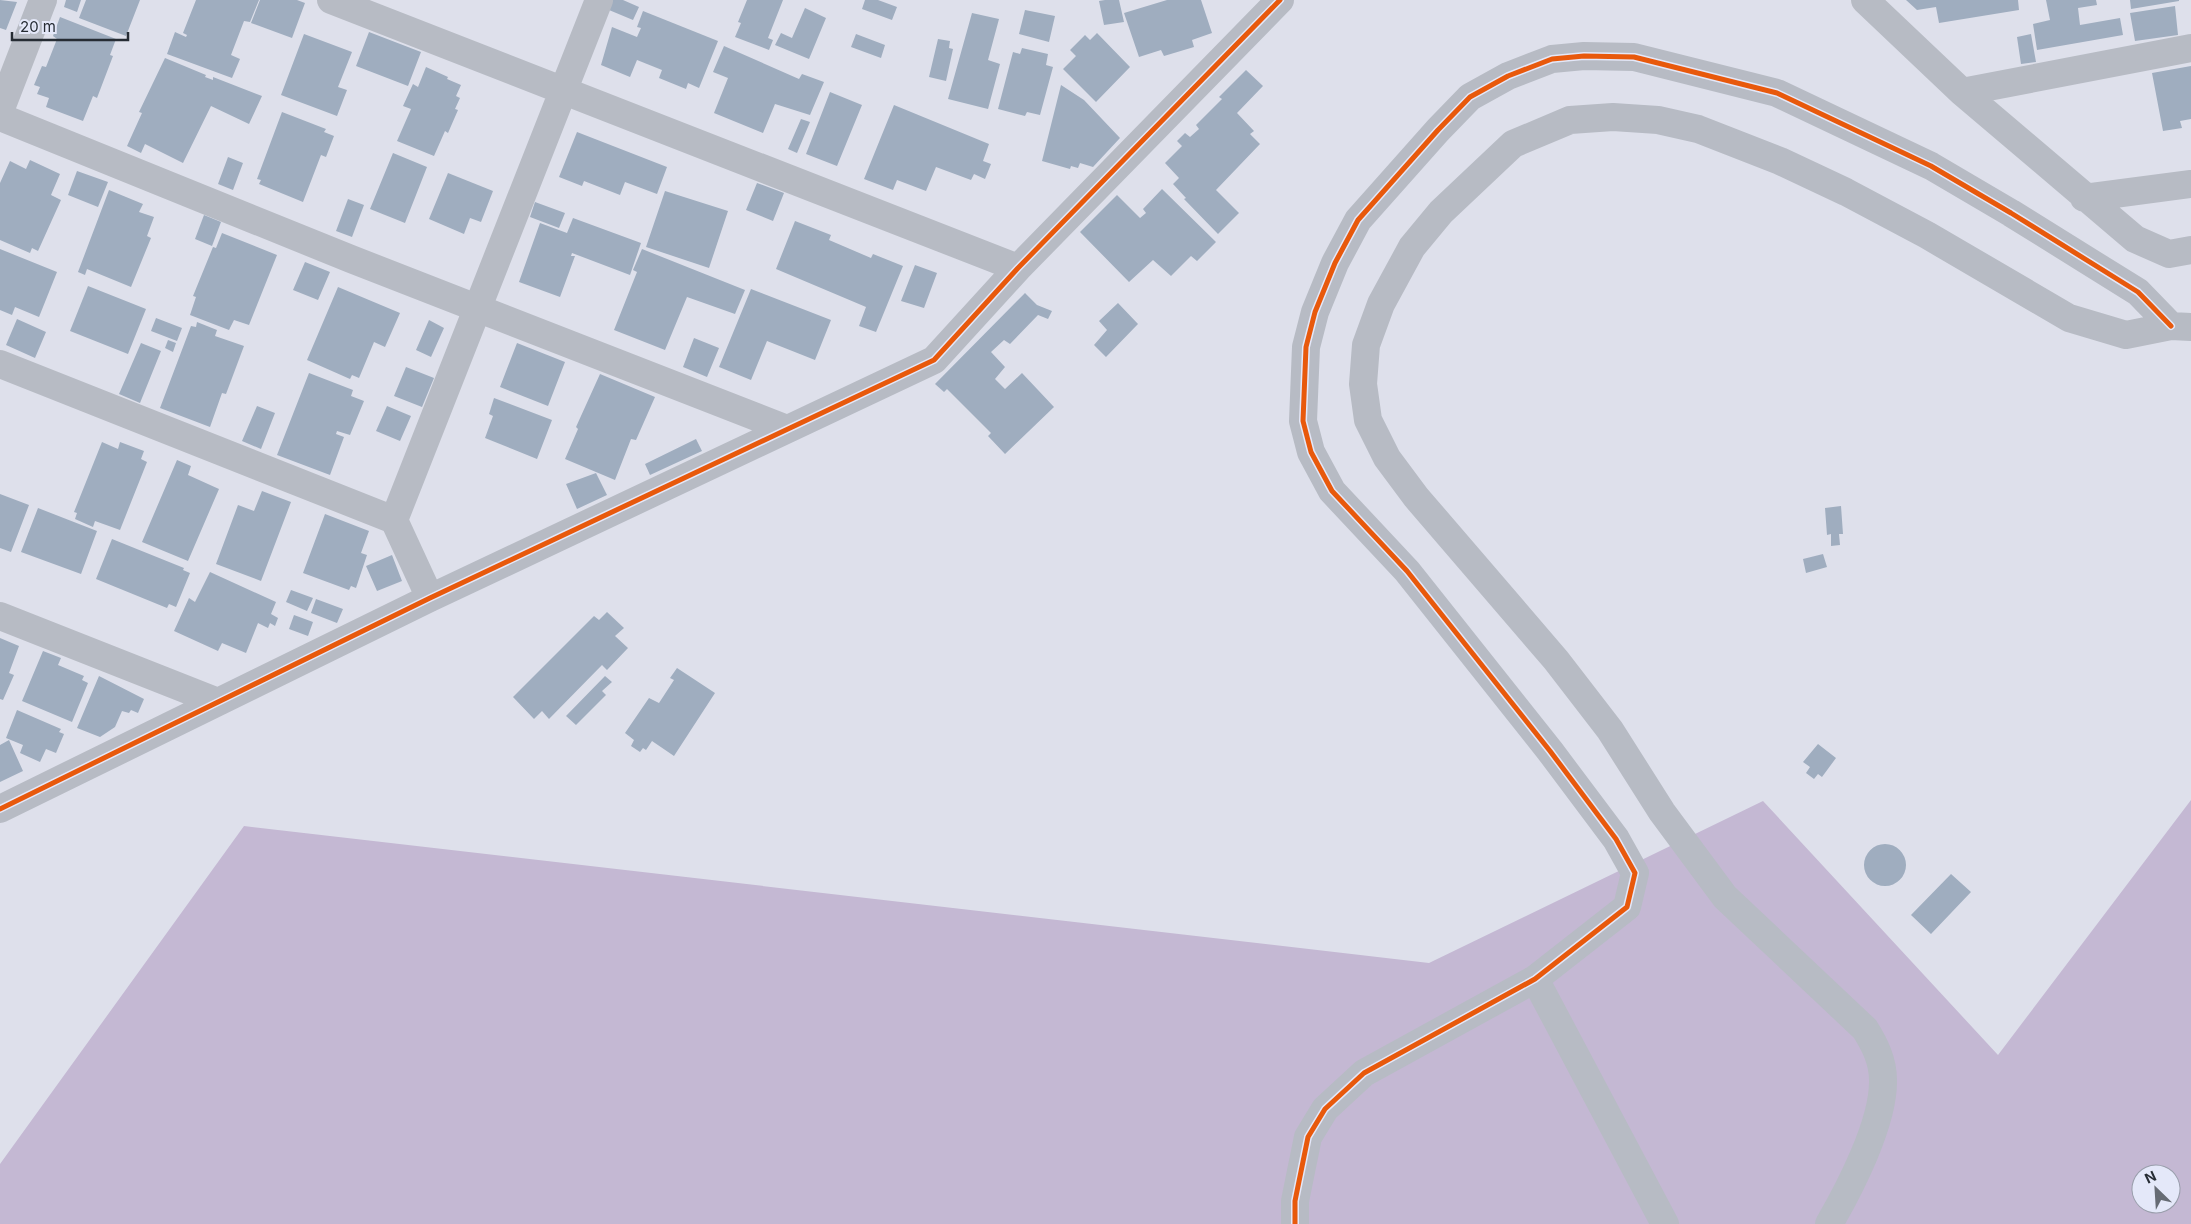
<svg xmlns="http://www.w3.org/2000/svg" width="2191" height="1224" viewBox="0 0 2191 1224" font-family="Inter,sans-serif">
<rect width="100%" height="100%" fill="#dee0eb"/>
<path fill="#c4b8d3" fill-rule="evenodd" d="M 2191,800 L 2191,1224 L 0,1224 L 0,1164 L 244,826 L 1429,963 L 1763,801 L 1998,1055 ZM 2141,1174 L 2171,1174 L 2171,1204 L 2141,1204 Z"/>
<path fill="#9fadbf" d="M 0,0 L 17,2 L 6,30 L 0,28 Z
M 66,0 L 81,0 L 77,12 L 64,7 Z
M 86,0 L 140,0 L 126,36 L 79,18 Z
M 196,0 L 259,0 L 250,22 L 244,21 L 231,55 L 240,59 L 232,78 L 167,54 L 175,32 L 186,37 L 187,35 L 183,33 Z
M 260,0 L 297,0 L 305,3 L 292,38 L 251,23 Z
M 613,0 L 623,0 L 639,7 L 633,20 L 609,10 Z
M 747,0 L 783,0 L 768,38 L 773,40 L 769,50 L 735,37 L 741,23 L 738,22 Z
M 865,0 L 878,0 L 897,7 L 892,20 L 862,9 Z
M 1105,0 L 1119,0 L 1124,22 L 1104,25 L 1099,1 Z
M 1167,0 L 1201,0 L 1212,33 L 1192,40 L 1194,47 L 1164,56 L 1161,50 L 1139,57 L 1124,13 Z
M 1906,0 L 2018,0 L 2019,10 L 1939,23 L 1936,7 L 1917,10 Z
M 2046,0 L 2096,0 L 2097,5 L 2078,8 L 2080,25 L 2120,18 L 2123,35 L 2037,50 L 2033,24 L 2050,20 Z
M 2130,0 L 2179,0 L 2179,1 L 2131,9 Z
M 2175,6 L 2178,35 L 2135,41 L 2130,13 Z
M 805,8 L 826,18 L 809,59 L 775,45 L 781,33 L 792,38 Z
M 1025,10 L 1055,16 L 1049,42 L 1019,34 Z
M 643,11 L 718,41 L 699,88 L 688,83 L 686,89 L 659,78 L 662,70 L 637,60 L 630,77 L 601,65 L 612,27 L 637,37 L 641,28 L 637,27 Z
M 972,13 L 999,19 L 988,60 L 1000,64 L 988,109 L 948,99 Z
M 60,17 L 116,39 L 110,55 L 113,56 L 97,98 L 93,96 L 83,121 L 46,107 L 49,98 L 37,94 L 40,87 L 34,85 L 42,66 L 46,67 L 57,39 L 53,36 Z
M 369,32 L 421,52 L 408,86 L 356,66 Z
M 1097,33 L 1130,67 L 1096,102 L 1063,69 L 1076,56 L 1070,50 L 1085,35 L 1090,40 Z
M 304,34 L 352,52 L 338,87 L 347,90 L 337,116 L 281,95 Z
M 856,34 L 885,45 L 881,58 L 851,47 Z
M 2031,34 L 2036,62 L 2021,64 L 2017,37 Z
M 938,39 L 950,41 L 949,48 L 953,49 L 946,81 L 929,77 Z
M 724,46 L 799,79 L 802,74 L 824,82 L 810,115 L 775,104 L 763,133 L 714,113 L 728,78 L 713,72 Z
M 1022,48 L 1048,54 L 1046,65 L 1053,67 L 1040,115 L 1027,112 L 1025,116 L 998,109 L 1013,52 L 1020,54 Z
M 165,58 L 206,75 L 205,77 L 213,80 L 213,77 L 262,96 L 249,124 L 211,106 L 183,163 L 145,144 L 141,153 L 127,146 L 142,113 L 139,112 Z
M 2191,66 L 2191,119 L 2180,121 L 2182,128 L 2163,131 L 2152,73 Z
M 426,67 L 448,77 L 447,79 L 461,85 L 456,96 L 460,98 L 455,109 L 458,110 L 448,133 L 445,131 L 434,156 L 397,141 L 411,109 L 403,106 L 413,84 L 418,87 Z
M 1246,70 L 1263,86 L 1237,113 L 1254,131 L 1250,134 L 1260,144 L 1216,190 L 1239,213 L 1218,234 L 1184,199 L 1186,198 L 1173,184 L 1179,178 L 1165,163 L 1182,146 L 1177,141 L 1185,133 L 1190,137 L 1199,129 L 1196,125 L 1222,99 L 1219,97 Z
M 1061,85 L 1084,100 L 1120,138 L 1093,167 L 1080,163 L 1078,168 L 1071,166 L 1070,169 L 1042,161 Z
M 830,92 L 862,105 L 837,166 L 806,154 Z
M 894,105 L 989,144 L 983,161 L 991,164 L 985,179 L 974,174 L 971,180 L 936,167 L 926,191 L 897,180 L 893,190 L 864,179 Z
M 282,112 L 326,129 L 324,132 L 334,136 L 326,157 L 321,155 L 303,202 L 259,184 L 261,180 L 257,179 Z
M 801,119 L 810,122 L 797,153 L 788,149 Z
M 577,132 L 667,167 L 657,194 L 625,182 L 620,195 L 584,181 L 582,186 L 559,177 Z
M 393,153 L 427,167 L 405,223 L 370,209 Z
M 228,157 L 243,163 L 233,190 L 218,184 Z
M 30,160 L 60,174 L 51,195 L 61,200 L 38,251 L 32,248 L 30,253 L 0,240 L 0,183 L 10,161 L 26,169 Z
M 77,171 L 108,182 L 98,207 L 68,195 Z
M 448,173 L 493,191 L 481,222 L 470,218 L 464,234 L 429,219 Z
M 757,183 L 784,193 L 773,221 L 746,210 Z
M 1162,189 L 1216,242 L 1197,261 L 1191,256 L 1171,276 L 1153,260 L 1129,282 L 1080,232 L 1117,195 L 1140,218 L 1146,213 L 1143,209 Z
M 109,190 L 143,204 L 139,212 L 154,217 L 147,236 L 151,238 L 131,287 L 87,269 L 85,275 L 78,272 Z
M 665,191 L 728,211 L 709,268 L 646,247 Z
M 348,199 L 364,205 L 352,237 L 336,231 Z
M 535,202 L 565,213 L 559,228 L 530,217 Z
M 204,215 L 221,222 L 212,246 L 195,239 Z
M 573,218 L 641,243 L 630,275 L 572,253 L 571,256 L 575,256 L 560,297 L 519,282 L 540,223 L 567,233 Z
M 795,221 L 831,235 L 829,240 L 871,258 L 873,254 L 903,266 L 876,332 L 859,326 L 866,307 L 776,269 Z
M 222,233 L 277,255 L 249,325 L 234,320 L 229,330 L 190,315 L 196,297 L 193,296 L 213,247 L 216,248 Z
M 0,249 L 57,272 L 39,317 L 15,307 L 12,315 L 0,310 Z
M 642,249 L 745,290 L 735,314 L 687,297 L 665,350 L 614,330 L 637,272 L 633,270 Z
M 305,262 L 330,272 L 318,300 L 293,290 Z
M 915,265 L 937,273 L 924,308 L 901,301 Z
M 88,286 L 146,309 L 128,354 L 70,331 Z
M 338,287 L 400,313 L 385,347 L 374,342 L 359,378 L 352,375 L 350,379 L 307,360 Z
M 751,289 L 831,320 L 815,360 L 767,341 L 751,380 L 719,367 Z
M 1025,293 L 1037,305 L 1052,311 L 1048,319 L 1038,315 L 1010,344 L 1004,340 L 991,352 L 1005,367 L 995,379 L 1005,389 L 1022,373 L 1054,407 L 1005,454 L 988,436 L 991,433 L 947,389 L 944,392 L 935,384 Z
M 1118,303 L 1138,324 L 1106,357 L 1094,345 L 1107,330 L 1099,321 Z
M 156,318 L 182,328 L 177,341 L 151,331 Z
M 17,319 L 46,332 L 35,358 L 6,345 Z
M 429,320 L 444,328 L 431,357 L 416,350 Z
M 197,322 L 217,330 L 215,336 L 244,346 L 226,394 L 222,393 L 210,427 L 160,408 L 191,326 L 196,327 Z
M 694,338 L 719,348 L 707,377 L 683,367 Z
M 168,340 L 176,343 L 173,352 L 165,348 Z
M 141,343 L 161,351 L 140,403 L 119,394 Z
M 517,343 L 565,362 L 548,406 L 500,387 Z
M 406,367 L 434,378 L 422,407 L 394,396 Z
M 309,373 L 353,390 L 351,396 L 364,401 L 350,435 L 337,431 L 336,434 L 344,437 L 330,475 L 277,455 Z
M 600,374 L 655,397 L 636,440 L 631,439 L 615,480 L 565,459 L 578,429 L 576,427 Z
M 494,398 L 552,420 L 537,459 L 485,438 L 493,416 L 489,414 Z
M 257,406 L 275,413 L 261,449 L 242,441 Z
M 387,406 L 411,416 L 400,441 L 376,431 Z
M 696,439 L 702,451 L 650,475 L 645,464 Z
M 102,442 L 118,449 L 120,442 L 144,451 L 141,459 L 147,462 L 120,530 L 95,521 L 93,527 L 75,519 L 77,513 L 74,512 Z
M 177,460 L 191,466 L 188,475 L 219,489 L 188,561 L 142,542 Z
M 596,473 L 607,495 L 577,509 L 566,484 Z
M 262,491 L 291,502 L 261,581 L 216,564 L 238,505 L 254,511 Z
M 0,494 L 29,505 L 11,552 L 0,548 Z
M 1841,506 L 1843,534 L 1839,534 L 1840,545 L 1831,546 L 1831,534 L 1827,535 L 1825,508 Z
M 38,508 L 97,531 L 81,574 L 21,552 Z
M 325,514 L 369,531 L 361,553 L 367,555 L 356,588 L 351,586 L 349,590 L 303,573 Z
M 112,539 L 184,568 L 183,570 L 190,573 L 176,607 L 169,604 L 167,608 L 96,579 Z
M 1823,554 L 1827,567 L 1806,573 L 1803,559 Z
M 392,555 L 402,581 L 377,591 L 366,566 Z
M 210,572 L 276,602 L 271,614 L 278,618 L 275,626 L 270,623 L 268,628 L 258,623 L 246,653 L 222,643 L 218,651 L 174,631 L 189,598 L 195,602 Z
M 291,590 L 313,598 L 307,611 L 286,602 Z
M 316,599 L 343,609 L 337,623 L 311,613 Z
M 607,612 L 624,628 L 615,636 L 628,648 L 607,670 L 602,665 L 549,719 L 542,711 L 534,719 L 513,697 L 594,616 L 599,620 Z
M 294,615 L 313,622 L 308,636 L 289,629 Z
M 0,638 L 19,646 L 9,673 L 14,675 L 3,700 L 0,699 Z
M 43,651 L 61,658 L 58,665 L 84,676 L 82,680 L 88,683 L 72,722 L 22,701 Z
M 677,668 L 715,693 L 674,756 L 652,741 L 646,750 L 643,748 L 640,752 L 631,746 L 634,740 L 625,733 L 649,698 L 659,703 L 674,680 L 670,678 Z
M 99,676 L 144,699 L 138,713 L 131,710 L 129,713 L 122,711 L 115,727 L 100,737 L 77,728 Z
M 605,676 L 612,682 L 602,691 L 606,695 L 576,725 L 566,716 Z
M 17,710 L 61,729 L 59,732 L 64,734 L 56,753 L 46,749 L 40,762 L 20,753 L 23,745 L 6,738 Z
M 9,740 L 23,771 L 0,782 L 0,745 Z
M 1818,744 L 1836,758 L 1822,777 L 1818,774 L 1814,779 L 1806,773 L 1810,767 L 1803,762 Z
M1864 865a21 21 0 1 1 42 0a21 21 0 1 1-42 0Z
M 1951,874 L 1971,892 L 1931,934 L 1911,915 Z"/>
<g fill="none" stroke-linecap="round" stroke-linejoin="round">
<path stroke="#b7bbc4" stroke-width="28" d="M 331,0 L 1018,268
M 1865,0 L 1962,92 L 2135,239 L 2169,254 L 2191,250
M 1962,92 L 2191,48
M 0,111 L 43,0
M 0,117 L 351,259 L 787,429
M 2084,198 L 2191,184
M 0,364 L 394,520 L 430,598
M 394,520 L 599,0
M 0,616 L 218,702
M 0,809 L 430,598 L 934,360 L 1018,268 L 1280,0
M 1535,979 L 1665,1224
M 1295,1224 L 1295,1201 L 1308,1137 L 1325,1109 L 1364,1073 L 1535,979 L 1627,907 L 1635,873 L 1616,839 L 1550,751 L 1407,571 L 1332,491 L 1311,452 L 1303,421 L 1306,347 L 1315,312 L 1335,263 L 1358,220 L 1438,130 L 1470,97 L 1508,76 L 1552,59 L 1584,56 L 1634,57 L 1777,93 L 1931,166 L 2011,213 L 2138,292 L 2171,326
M 1829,1224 C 1850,1188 1884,1122 1883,1080 C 1883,1061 1875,1045 1865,1029 L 1725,897 L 1662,812 L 1610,730 L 1556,660 L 1416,497 L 1387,458 L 1368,420 L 1363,384 L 1366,345 L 1381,304 L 1412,247 L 1441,212 L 1513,144 L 1570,120 L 1613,117 L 1658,120 L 1698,129 L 1780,161 L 1846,192 L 1927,235 L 2069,318 L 2126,335 L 2171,326 L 2191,327"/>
<g stroke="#e4e8f9" stroke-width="8">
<path id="cycleway" d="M 0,809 L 430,598 L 934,360 L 1018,268 L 1280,0
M 1295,1224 L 1295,1201 L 1308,1137 L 1325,1109 L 1364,1073 L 1535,979 L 1627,907 L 1635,873 L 1616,839 L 1550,751 L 1407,571 L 1332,491 L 1311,452 L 1303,421 L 1306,347 L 1315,312 L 1335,263 L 1358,220 L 1438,130 L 1470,97 L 1508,76 L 1552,59 L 1584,56 L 1634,57 L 1777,93 L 1931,166 L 2011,213 L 2138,292 L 2171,326"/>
</g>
<use href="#cycleway" stroke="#e8590c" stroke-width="5"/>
</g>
<g transform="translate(2156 1189) rotate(335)"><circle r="24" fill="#e4e8f9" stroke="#989daa"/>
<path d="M0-4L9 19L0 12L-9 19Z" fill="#666b74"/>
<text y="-8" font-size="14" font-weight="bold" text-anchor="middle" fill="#262c34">N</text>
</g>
<path d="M12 32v8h116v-8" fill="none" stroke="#262c34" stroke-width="2.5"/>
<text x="20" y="32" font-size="15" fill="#262c34" stroke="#e4e8f9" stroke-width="4" paint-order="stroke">20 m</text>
</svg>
